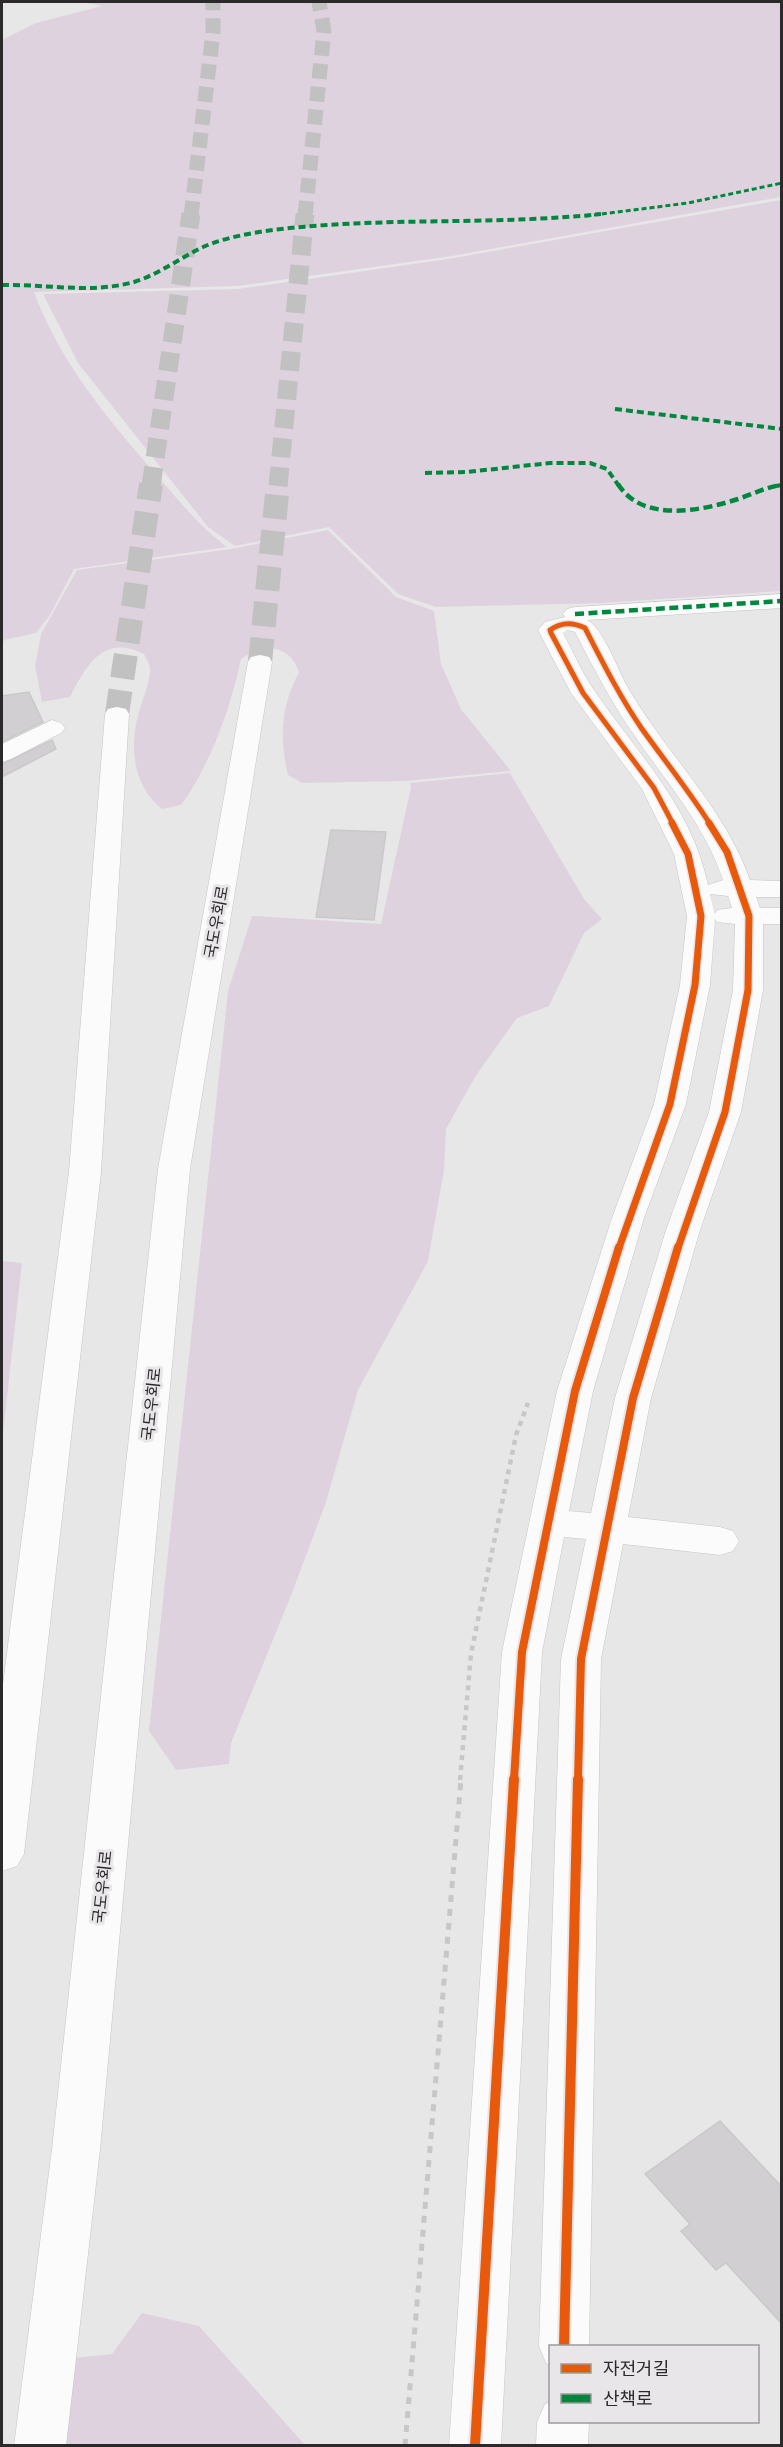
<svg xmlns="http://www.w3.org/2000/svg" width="783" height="2447" viewBox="0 0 783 2447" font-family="'Fira Sans Condensed','Noto Sans KR',sans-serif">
<rect width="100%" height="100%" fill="#e8e7e8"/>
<path fill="#dfd2df" d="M 82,2 L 781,2 L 781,197 L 452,256 L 238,286 L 34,292 C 60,362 108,420 157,475 C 179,501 200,527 227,547 L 74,569 L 50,615 L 36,633 L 4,640 L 2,646 L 2,40 L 36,23 L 102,6 Z
M 781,200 L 781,591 L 602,603 L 436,607 L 398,594 L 329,527 L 235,546 L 208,527 L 78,363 L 43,294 L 238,289 L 448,259 Z
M 328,530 L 396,597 L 434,611 L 441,664 L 461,709 L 511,771 L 406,781 L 302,783 L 288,775 C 279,737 281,706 299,672 C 289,644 264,642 241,659 C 231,707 210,766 181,805 L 162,809 C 134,787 129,749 138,716 C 141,702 149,686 150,671 C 151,665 146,659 144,654 C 103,633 86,666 70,697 L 42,702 L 35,666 L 41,634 L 77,570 L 231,549 Z
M 510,773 L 584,899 L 602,919 L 584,933 L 549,1006 L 517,1018 L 475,1077 L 446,1129 L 444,1170 L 428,1261 L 358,1390 L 326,1502 L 292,1593 L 231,1743 L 229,1764 L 176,1770 L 149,1731 L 228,991 L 252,916 L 381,924 L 411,787 L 410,783 Z
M 2,1261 L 22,1263 L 2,1442 Z
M 142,2313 L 199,2326 L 305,2445 L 65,2446 L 74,2358 L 112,2354 Z"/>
<path fill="#d1cfd1" stroke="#cac9ca" stroke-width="1.5" d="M 29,692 L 43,722 L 2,742 L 2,696 Z
M 52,740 L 56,749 L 2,777 L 2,764 Z
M 331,830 L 386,832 L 374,920 L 316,917 Z
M 720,2121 L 782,2187 L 782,2324 L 726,2263 L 716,2270 L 681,2231 L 690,2224 L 645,2174 Z"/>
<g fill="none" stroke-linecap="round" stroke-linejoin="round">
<path stroke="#c2c1c2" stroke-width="15" stroke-dasharray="15 8" stroke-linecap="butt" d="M 191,216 L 213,33 L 213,2
M 305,216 L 324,31 L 319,2"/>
<path stroke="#c2c1c2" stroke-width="19" stroke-dasharray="19 10" stroke-linecap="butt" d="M 151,486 L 191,214
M 278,486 L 305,214"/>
<path stroke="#c2c1c2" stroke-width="24" stroke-dasharray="24 12" stroke-linecap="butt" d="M 260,662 L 278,484
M 117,714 L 151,484"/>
<g stroke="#c6c5c6" stroke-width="1">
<path id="minor" d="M 782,594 L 782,608 L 587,620 C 602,626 618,670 627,686 C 665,753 724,806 750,880 L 782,881 L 782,897 L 756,897 L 760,908 L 782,908 L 782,924 L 763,924 L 763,990 L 741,1112 L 700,1230 L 651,1398 L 628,1517 L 720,1527 L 733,1531 L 739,1541 L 733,1551 L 720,1555 L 623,1544 L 601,1659 L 589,2346 L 550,2346 L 550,2365 L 546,2363 L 539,2346 L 561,1659 L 586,1539 L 564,1537 L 542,1652 L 501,2446 L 449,2446 L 502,1652 L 557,1391 L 612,1218 L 654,1104 L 680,985 L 687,916 L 674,854 L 642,789 L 571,693 L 538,630 L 545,622 L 565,617 L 563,614 L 567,609 L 575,607 ZM 567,630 L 575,632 C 593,667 610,700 632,732 C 665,781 704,823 723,880 L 708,885 C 692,808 640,756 596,693 C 583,675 574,653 563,633 ZM 710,894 L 728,896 L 732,908 L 717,910 L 715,914 ZM 715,919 L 717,922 L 735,924 L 733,990 L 709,1112 L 666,1230 L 615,1398 L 591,1513 L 569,1511 L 593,1391 L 644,1218 L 686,1104 L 710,985 Z
M 52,720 L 61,723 L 65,728 L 61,733 L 11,759 L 2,762 L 2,744 Z
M 550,2402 L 550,2422 L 589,2422 L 588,2446 L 536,2446 L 537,2422 L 545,2404 Z"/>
</g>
<g stroke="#c6c5c6" stroke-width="1">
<path id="highway" d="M 260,655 L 269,657 L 272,662 L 190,1169 L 100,2149 L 66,2446 L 14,2446 L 52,2149 L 158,1169 L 248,662 L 251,657 Z
M 117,707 L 126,709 L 129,714 L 101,1172 L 24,1854 L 17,1866 L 2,1871 L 2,1692 L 69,1172 L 105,714 L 108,709 Z"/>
</g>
<path stroke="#c8c7c8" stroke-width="4.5" stroke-dasharray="5 5" stroke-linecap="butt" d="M 460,1780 L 471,1654 L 516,1435 L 528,1403"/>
<path stroke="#c8c7c8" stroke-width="5" stroke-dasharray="7 7" stroke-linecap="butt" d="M 405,2446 L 461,1779"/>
<use href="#minor" fill="#fcfbfc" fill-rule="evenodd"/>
<use href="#highway" fill="#fcfbfc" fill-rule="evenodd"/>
<path stroke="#00873e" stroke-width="3" stroke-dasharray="5 3" stroke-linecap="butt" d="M 586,216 L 688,203 L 782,183"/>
<path stroke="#00873e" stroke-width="4" stroke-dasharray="7 4" stroke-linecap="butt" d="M 2,285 C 45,284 91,294 134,282 C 157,275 177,260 199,249 C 219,239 242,235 265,231 C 376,216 489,226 601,214
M 615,409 L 782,429
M 425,473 L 467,472 L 550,463 L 590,463 L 607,469 L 619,486
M 776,486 L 782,485"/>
<path stroke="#00873e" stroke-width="4.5" stroke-dasharray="9 4.5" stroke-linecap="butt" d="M 618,484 C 642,523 701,511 738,499 C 753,494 766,487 782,485
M 575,614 L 782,601"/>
<g stroke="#e9e6e9" stroke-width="8">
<path id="cycleway-far3" d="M 673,824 L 654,788 L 583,693 L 551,633 L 550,630 C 561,622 573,622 585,628 C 603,663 620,697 642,729 C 665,761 689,791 710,824"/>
</g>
<g stroke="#e9e6e9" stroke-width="10">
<path id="cycleway-far2" d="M 619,1248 L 670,1104 L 695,985 L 701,916 L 688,854 L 672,823
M 678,1248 L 725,1112 L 748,990 L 749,916 L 727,852 L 709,823"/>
</g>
<g stroke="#e9e6e9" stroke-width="12">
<path id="cycleway-far1" d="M 514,1780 L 522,1652 L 575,1391 L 619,1247
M 578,1780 L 581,1659 L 633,1398 L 678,1247"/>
</g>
<g stroke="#e9e6e9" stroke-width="14">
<path id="cycleway" d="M 564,2346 L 578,1779
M 475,2446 L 514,1779"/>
</g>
<use href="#cycleway-far3" stroke="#e8590c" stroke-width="5"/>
<use href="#cycleway-far2" stroke="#e8590c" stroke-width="7"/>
<use href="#cycleway-far1" stroke="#e8590c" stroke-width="8"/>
<use href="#cycleway" stroke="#e8590c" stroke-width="10"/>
</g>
<g text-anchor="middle" stroke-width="6" stroke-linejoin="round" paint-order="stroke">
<g font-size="16" fill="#2b292a" stroke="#e9e6e9">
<text transform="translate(216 922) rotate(-80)" y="6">국도우회로</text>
<text transform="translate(151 1404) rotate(-84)" y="6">국도우회로</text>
<text transform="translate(102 1887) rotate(-84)" y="6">국도우회로</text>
</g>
</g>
<rect width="783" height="2447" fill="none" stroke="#2b292a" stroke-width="6"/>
<rect x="549" y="2345" width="210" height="78" fill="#e9e6e9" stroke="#9d9a9d" stroke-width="1.5"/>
<rect x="561" y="2364" width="30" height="9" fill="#e8590c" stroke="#9d9a9d" stroke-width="1.5"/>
<text x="603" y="2375" font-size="18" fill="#2b292a">자전거길</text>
<rect x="561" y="2394" width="30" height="9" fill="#00873e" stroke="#9d9a9d" stroke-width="1.5"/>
<text x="603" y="2405" font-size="18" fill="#2b292a">산책로</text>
</svg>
